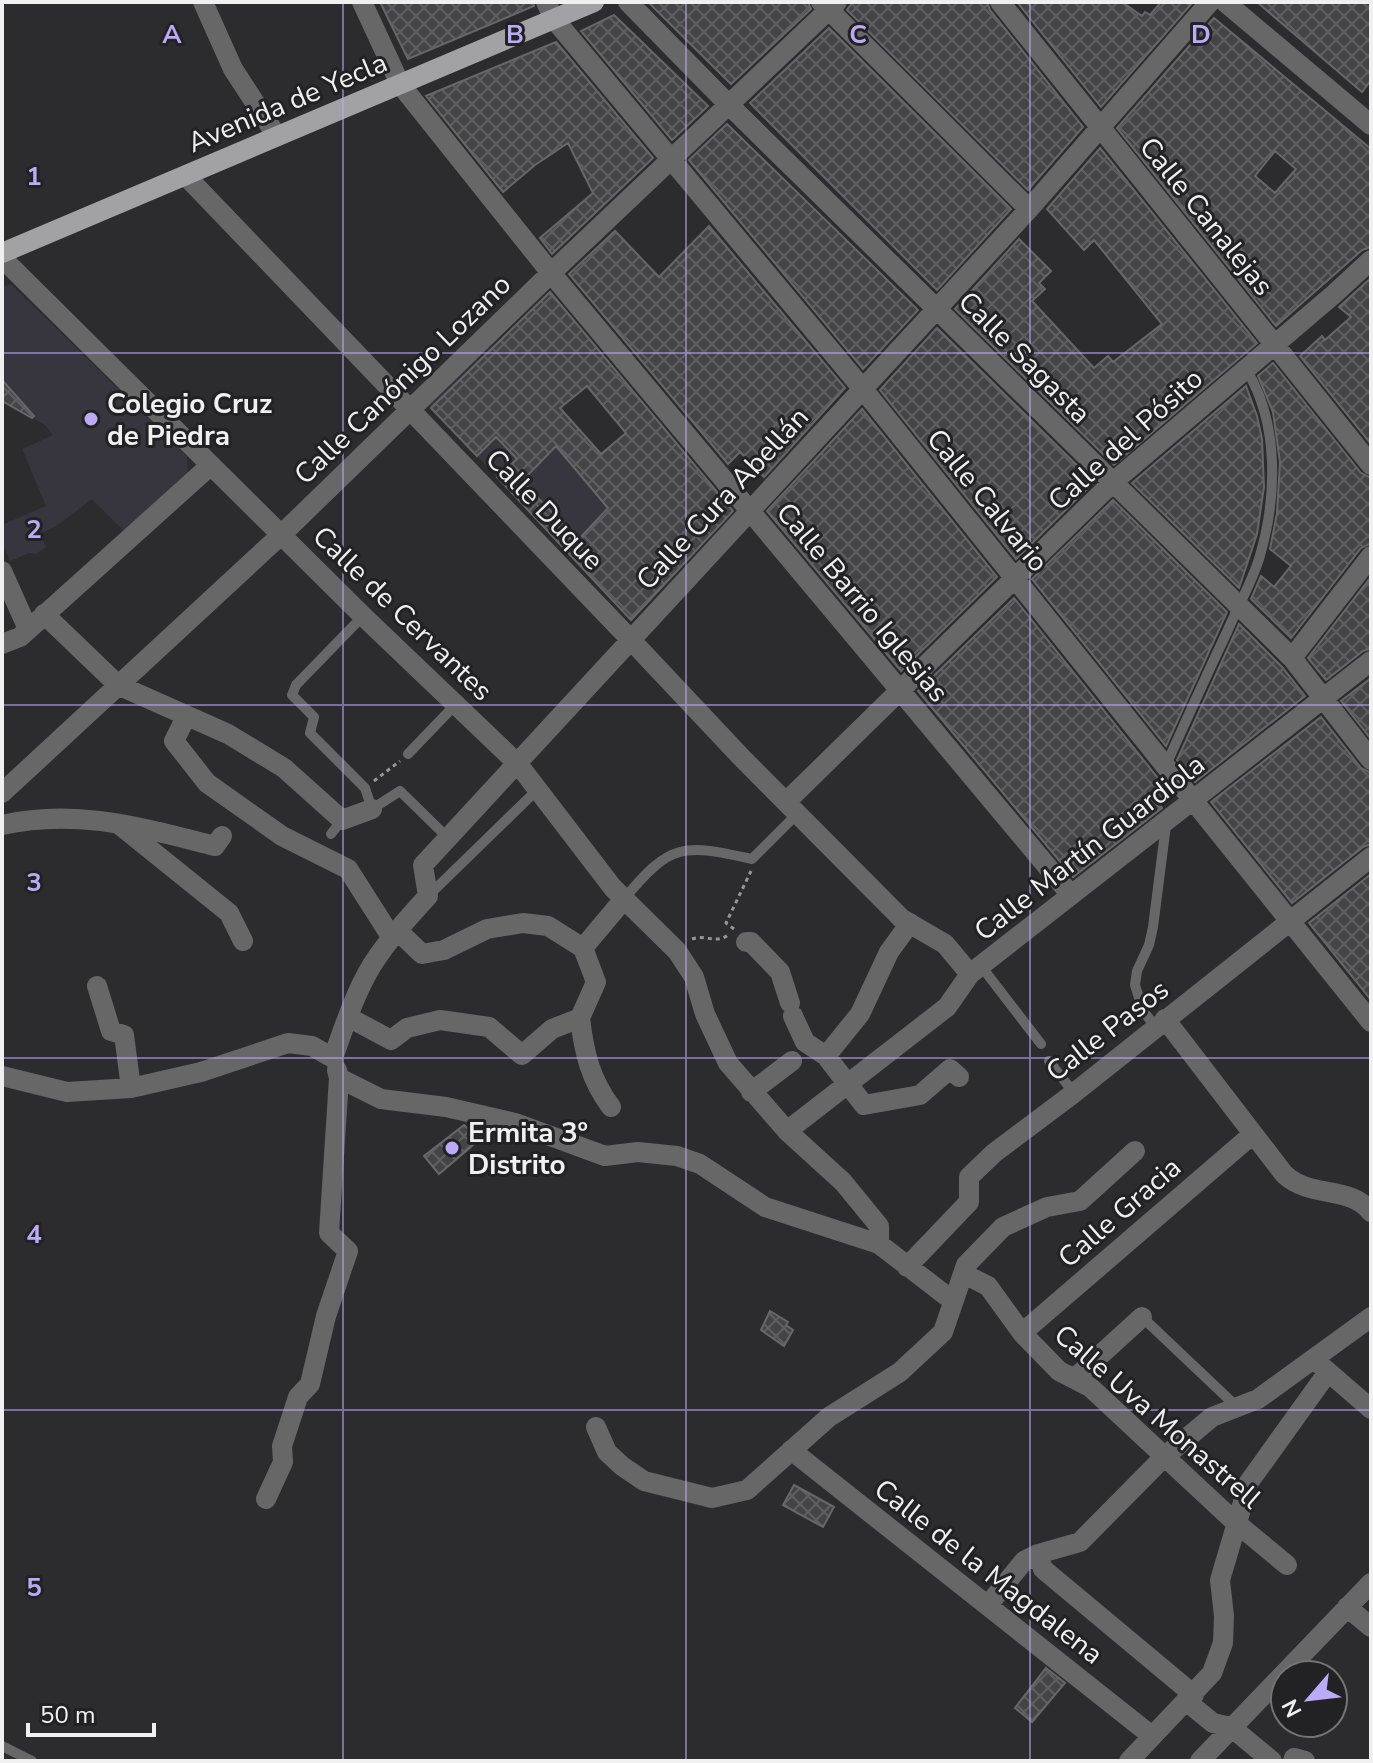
<svg xmlns="http://www.w3.org/2000/svg" width="1373" height="1763" viewBox="0 0 1373 1763" font-family="'Nunito Sans',sans-serif">
<defs>
<pattern id="building-cross-hatch" width="8" height="8" patternUnits="userSpaceOnUse" patternTransform="scale(2)"><rect width="8" height="8" fill="#444446"/><path d="M0 0l8 8M0 8l8-8" fill="none" stroke="#5f5f61"/></pattern>
</defs>
<rect width="100%" height="100%" fill="#2c2b2e"/>
<path fill="#37363e" d="M 11,284 L 187,456 L 188,474 L 124,531 L 92,499 L 58,525 L 41,534 L 46,547 L 36,554 L 29,553 L 10,561 L 2,542 L 2,525 L 46,506 L 22,449 L 53,435 L 45,425 L 2,401 L 2,287 Z
M 492,346 L 638,520 L 588,573 L 429,406 Z"/>
<path fill="url(#building-cross-hatch)" stroke="#676669" stroke-width="2" fill-rule="evenodd" d="M 380,2 L 533,2 L 534,6 L 408,59 Z
M 648,2 L 808,2 L 811,9 L 731,84 Z
M 853,2 L 987,2 L 990,10 L 1083,127 L 1028,190 L 847,10 Z
M 1017,2 L 1122,2 L 1142,16 L 1145,12 L 1150,15 L 1161,2 L 1193,2 L 1101,107 Z
M 1257,2 L 1371,2 L 1371,80 L 1362,92 Z
M 614,15 L 708,106 L 672,140 L 581,31 Z
M 1214,18 L 1371,149 L 1371,247 L 1362,250 L 1276,326 L 1117,128 ZM 1275,151 L 1296,169 L 1275,193 L 1255,176 Z
M 829,28 L 1011,209 L 937,290 L 750,103 Z
M 556,42 L 653,158 L 552,254 L 540,238 L 593,193 L 568,143 L 535,165 L 503,192 L 426,96 Z
M 727,124 L 918,310 L 863,369 L 689,160 Z
M 1100,148 L 1257,343 L 1114,465 L 955,309 L 1019,239 L 1051,271 L 1039,283 L 1045,289 L 1032,301 L 1094,368 L 1108,356 L 1113,362 L 1162,324 L 1094,240 L 1084,250 L 1047,209 Z
M 709,226 L 845,388 L 764,477 L 740,452 L 728,464 L 569,274 L 615,231 L 659,277 Z
M 1371,278 L 1371,444 L 1300,356 L 1322,336 L 1325,340 L 1351,317 L 1339,307 Z
M 550,292 L 733,511 L 631,620 L 497,477 L 517,459 L 496,437 L 477,456 L 431,408 ZM 587,386 L 626,433 L 601,454 L 560,408 ZM 556,446 L 608,508 L 578,540 L 522,481 Z
M 937,328 L 1094,482 L 1016,559 L 880,390 Z
M 1273,363 L 1361,473 L 1371,478 L 1371,543 L 1361,548 L 1291,638 L 1251,599 L 1261,576 L 1274,587 L 1291,566 L 1270,549 L 1277,513 L 1280,462 L 1273,412 L 1258,376 Z
M 2,380 L 34,416 L 32,418 L 2,401 Z
M 1246,386 L 1257,416 L 1262,439 L 1264,487 L 1257,534 L 1239,588 L 1132,483 Z
M 862,409 L 997,577 L 901,671 L 767,511 Z
M 1113,500 L 1227,612 L 1166,746 L 1032,579 Z
M 1371,577 L 1371,648 L 1363,651 L 1326,680 L 1308,658 Z
M 1014,598 L 1169,792 L 1157,802 L 1162,808 L 1073,877 L 918,691 Z
M 1239,624 L 1282,667 L 1305,696 L 1195,782 L 1177,760 Z
M 1371,678 L 1371,739 L 1341,701 Z
M 1321,717 L 1361,768 L 1371,773 L 1371,844 L 1363,847 L 1292,903 L 1211,802 Z
M 1371,874 L 1371,1000 L 1309,923 Z
M 464,1125 L 479,1140 L 439,1174 L 424,1156 Z
M 770,1311 L 788,1322 L 786,1325 L 793,1330 L 784,1346 L 761,1330 Z
M 794,1485 L 834,1507 L 823,1527 L 783,1505 Z
M 1046,1668 L 1065,1683 L 1032,1722 L 1015,1708 Z"/>
<g fill="none" stroke-linecap="round" stroke-linejoin="round">
<path stroke="#969697" stroke-width="3" stroke-dasharray="4 4" stroke-linecap="butt" d="M 374,781 L 400,761
M 734,929 L 726,923 L 751,871
M 692,939 C 705,934 717,945 729,934"/>
<path stroke="#676768" stroke-width="10" d="M 363,616 L 296,685 L 292,695 L 314,717 L 310,733 L 365,788 L 372,809 L 400,791 L 447,837
M 408,754 L 456,704
M 1166,765 C 1186,721 1206,676 1227,632 C 1237,608 1251,584 1259,559 C 1277,499 1280,424 1246,369
M 331,834 L 342,820
M 428,896 L 538,789
M 624,899 C 671,842 683,844 752,859 L 798,813
M 981,966 L 1041,1044
M 1156,1027 L 1143,1011 L 1135,985 L 1137,971 L 1149,945 L 1153,927 L 1166,825
M 1049,1061 L 1074,1093
M 1142,1317 L 1236,1406
M 2,1746 L 32,1761"/>
<path stroke="#676768" stroke-width="20" d="M 203,2 L 233,69 L 276,135
M 362,2 L 400,84 L 551,273 L 1071,895
M 546,2 L 554,19 L 862,388 L 1371,1022
M 628,2 L 729,105 L 1292,658 L 1371,760
M 821,2 L 1029,209
M 1000,2 L 1371,465
M 1225,2 L 1371,125
M 186,176 L 630,639 L 743,759 L 902,919 L 945,944 L 970,974
M 2,258 L 363,616 L 518,764 L 613,888 L 677,951 L 694,977 L 705,1014 L 728,1063 L 787,1131 L 843,1182 L 879,1226 L 879,1244
M 2,571 L 28,629
M 44,614 L 118,685 L 228,734 L 284,768 L 342,820 L 372,809
M 2,644 L 20,637 L 211,465
M 1292,658 L 1371,556
M 186,717 L 174,741 L 207,783 L 282,836 L 348,869 L 392,938
M 2,793 L 282,534 L 551,273 L 837,2
M 786,802 L 1112,483 L 1333,295 L 1371,260
M 2,825 C 77,808 143,828 215,846 L 222,836
M 121,826 L 229,913 L 243,941
M 910,923 L 889,952 L 860,1014 L 826,1056 L 864,1105 L 920,1095 L 950,1069 L 959,1077
M 397,930 L 422,954 L 444,950 L 487,929 L 523,923 L 548,926 L 583,948 L 624,899
M 746,942 L 751,942 L 780,972 L 790,1003
M 97,986 L 111,1031 L 124,1035 L 131,1088
M 793,1016 L 805,1042 L 826,1056
M 348,1017 L 391,1040 L 407,1028 L 440,1020 L 489,1027 L 522,1055 L 552,1029 L 580,1018 L 596,982 L 583,948
M 580,1018 C 584,1052 590,1079 611,1107
M 1165,1019 L 1284,1174 C 1310,1199 1350,1185 1371,1212
M 333,1058 C 344,1027 355,993 372,965 C 388,940 408,918 428,896 L 423,865 L 1029,209 L 1210,2
M 2,1076 L 67,1092 L 131,1088 L 201,1072 L 288,1043 L 312,1046 L 333,1058
M 339,1078 L 381,1099 L 446,1107 L 515,1123 L 605,1156 L 638,1152 L 677,1156 L 700,1164 L 765,1207 L 879,1244 L 953,1301
M 751,1092 L 792,1061
M 787,1131 L 947,1007 L 970,974 L 1371,661
M 907,1267 L 969,1202 L 969,1177 L 994,1153 L 1074,1093 L 1371,857
M 964,1274 L 988,1286 L 1022,1333 L 1059,1371 L 1090,1387 L 1235,1522 L 1287,1565
M 1022,1333 L 1253,1134
M 1318,1363 L 1371,1409
M 1074,1379 L 1142,1317
M 596,1427 L 607,1452 L 622,1466 L 644,1481 L 712,1498 L 747,1490 L 829,1417 L 900,1372 L 943,1332 L 966,1265 L 1003,1227 L 1047,1207 L 1080,1201 L 1135,1151
M 791,1450 L 1152,1736
M 266,1499 L 283,1462 L 282,1446 L 298,1397 L 310,1384 L 326,1316 L 348,1251 L 329,1233 L 339,1078 L 337,1070
M 1038,1554 L 1043,1569 L 1194,1695
M 988,1605 L 1024,1561 L 1038,1554 L 1080,1542 L 1164,1457 L 1212,1417 L 1258,1399 L 1371,1317
M 1347,1607 L 1371,1627
M 1186,1701 L 1213,1723 L 1231,1727 L 1272,1761
M 1129,1761 L 1212,1673 L 1223,1643 L 1224,1616 L 1220,1580 L 1249,1482 L 1328,1372
M 1200,1761 L 1371,1583
M 1293,1761 L 1294,1758 L 1305,1761"/>
<path stroke="#a2a2a4" stroke-width="20" d="M 2,253 L 594,2"/>
</g>
<path fill="none" stroke="#bbaaf6" stroke-width="2" stroke-opacity="0.55" d="M 343,2 L 343,1761M 686,2 L 686,1761M 1030,2 L 1030,1761M 2,353 L 1371,353M 2,705 L 1371,705M 2,1058 L 1371,1058M 2,1410 L 1371,1410"/>
<g fill="#bbaaf6" stroke="#222224" stroke-width="3">
<circle cx="91" cy="419" r="8"/>
<circle cx="452" cy="1148" r="8"/>
</g>
<g text-anchor="middle" stroke-width="6" stroke-linejoin="round" paint-order="stroke">
<g font-size="28" fill="#f0f0f1" stroke="#222224">
<text transform="translate(287 102) rotate(-23)" y="10">Avenida de Yecla</text>
<text transform="translate(1207 216) rotate(51)" y="10">Calle Canalejas</text>
<text transform="translate(1025 357) rotate(45)" y="10">Calle Sagasta</text>
<text transform="translate(402 379) rotate(-44)" y="10">Calle Canónigo Lozano</text>
<text transform="translate(1125 439) rotate(-42)" y="10">Calle del Pósito</text>
<text transform="translate(722 498) rotate(-47)" y="10">Calle Cura Abellán</text>
<text transform="translate(988 500) rotate(51)" y="10">Calle Calvario</text>
<text transform="translate(545 509) rotate(46)" y="10">Calle Duque</text>
<text transform="translate(863 602) rotate(50)" y="10">Calle Barrio Iglesias</text>
<text transform="translate(403 613) rotate(44)" y="10">Calle de Cervantes</text>
<text transform="translate(1089 847) rotate(-38)" y="10">Calle Martín Guardiola</text>
<text transform="translate(1107 1030) rotate(-38)" y="10">Calle Pasos</text>
<text transform="translate(1119 1212) rotate(-41)" y="10">Calle Gracia</text>
<text transform="translate(1158 1416) rotate(41)" y="10">Calle Uva Monastrell</text>
<text transform="translate(989 1571) rotate(38)" y="10">Calle de la Magdalena</text>
</g>
<g font-size="28" font-weight="bold" fill="#f0f0f1" stroke="#222224" text-anchor="start">
<text x="107" y="413">Colegio Cruz<tspan x="107" dy="32">de Piedra</tspan></text>
<text x="468" y="1142">Ermita 3º<tspan x="468" dy="32">Distrito</tspan></text>
</g>
</g>
<g font-size="26" text-anchor="middle" font-weight="bold" fill="#bbaaf6" stroke="#222224" stroke-width="6" stroke-linejoin="round" paint-order="stroke">
<text x="172" y="43">A</text>
<text x="515" y="43">B</text>
<text x="858" y="43">C</text>
<text x="1201" y="43">D</text>
<text x="34" y="185">1</text>
<text x="34" y="538">2</text>
<text x="34" y="891">3</text>
<text x="34" y="1243">4</text>
<text x="34" y="1596">5</text>
</g>
<rect width="1373" height="1763" fill="none" stroke="#f0f0f1" stroke-width="8"/>
<g transform="translate(1309 1699) rotate(242)"><circle r="38" fill="#222224" stroke="#747476" stroke-width="2"/>
<path d="M0-6L14 30L0 20L-14 30Z" fill="#bbaaf6"/>
<text y="-12" font-size="22" font-weight="bold" text-anchor="middle" fill="#f0f0f1">N</text>
</g>
<path d="M28 1723v12h126v-12" fill="none" stroke="#f0f0f1" stroke-width="4"/>
<text x="40" y="1723" font-size="24" fill="#f0f0f1" stroke="#222224" stroke-width="6" paint-order="stroke">50 m</text>
</svg>
